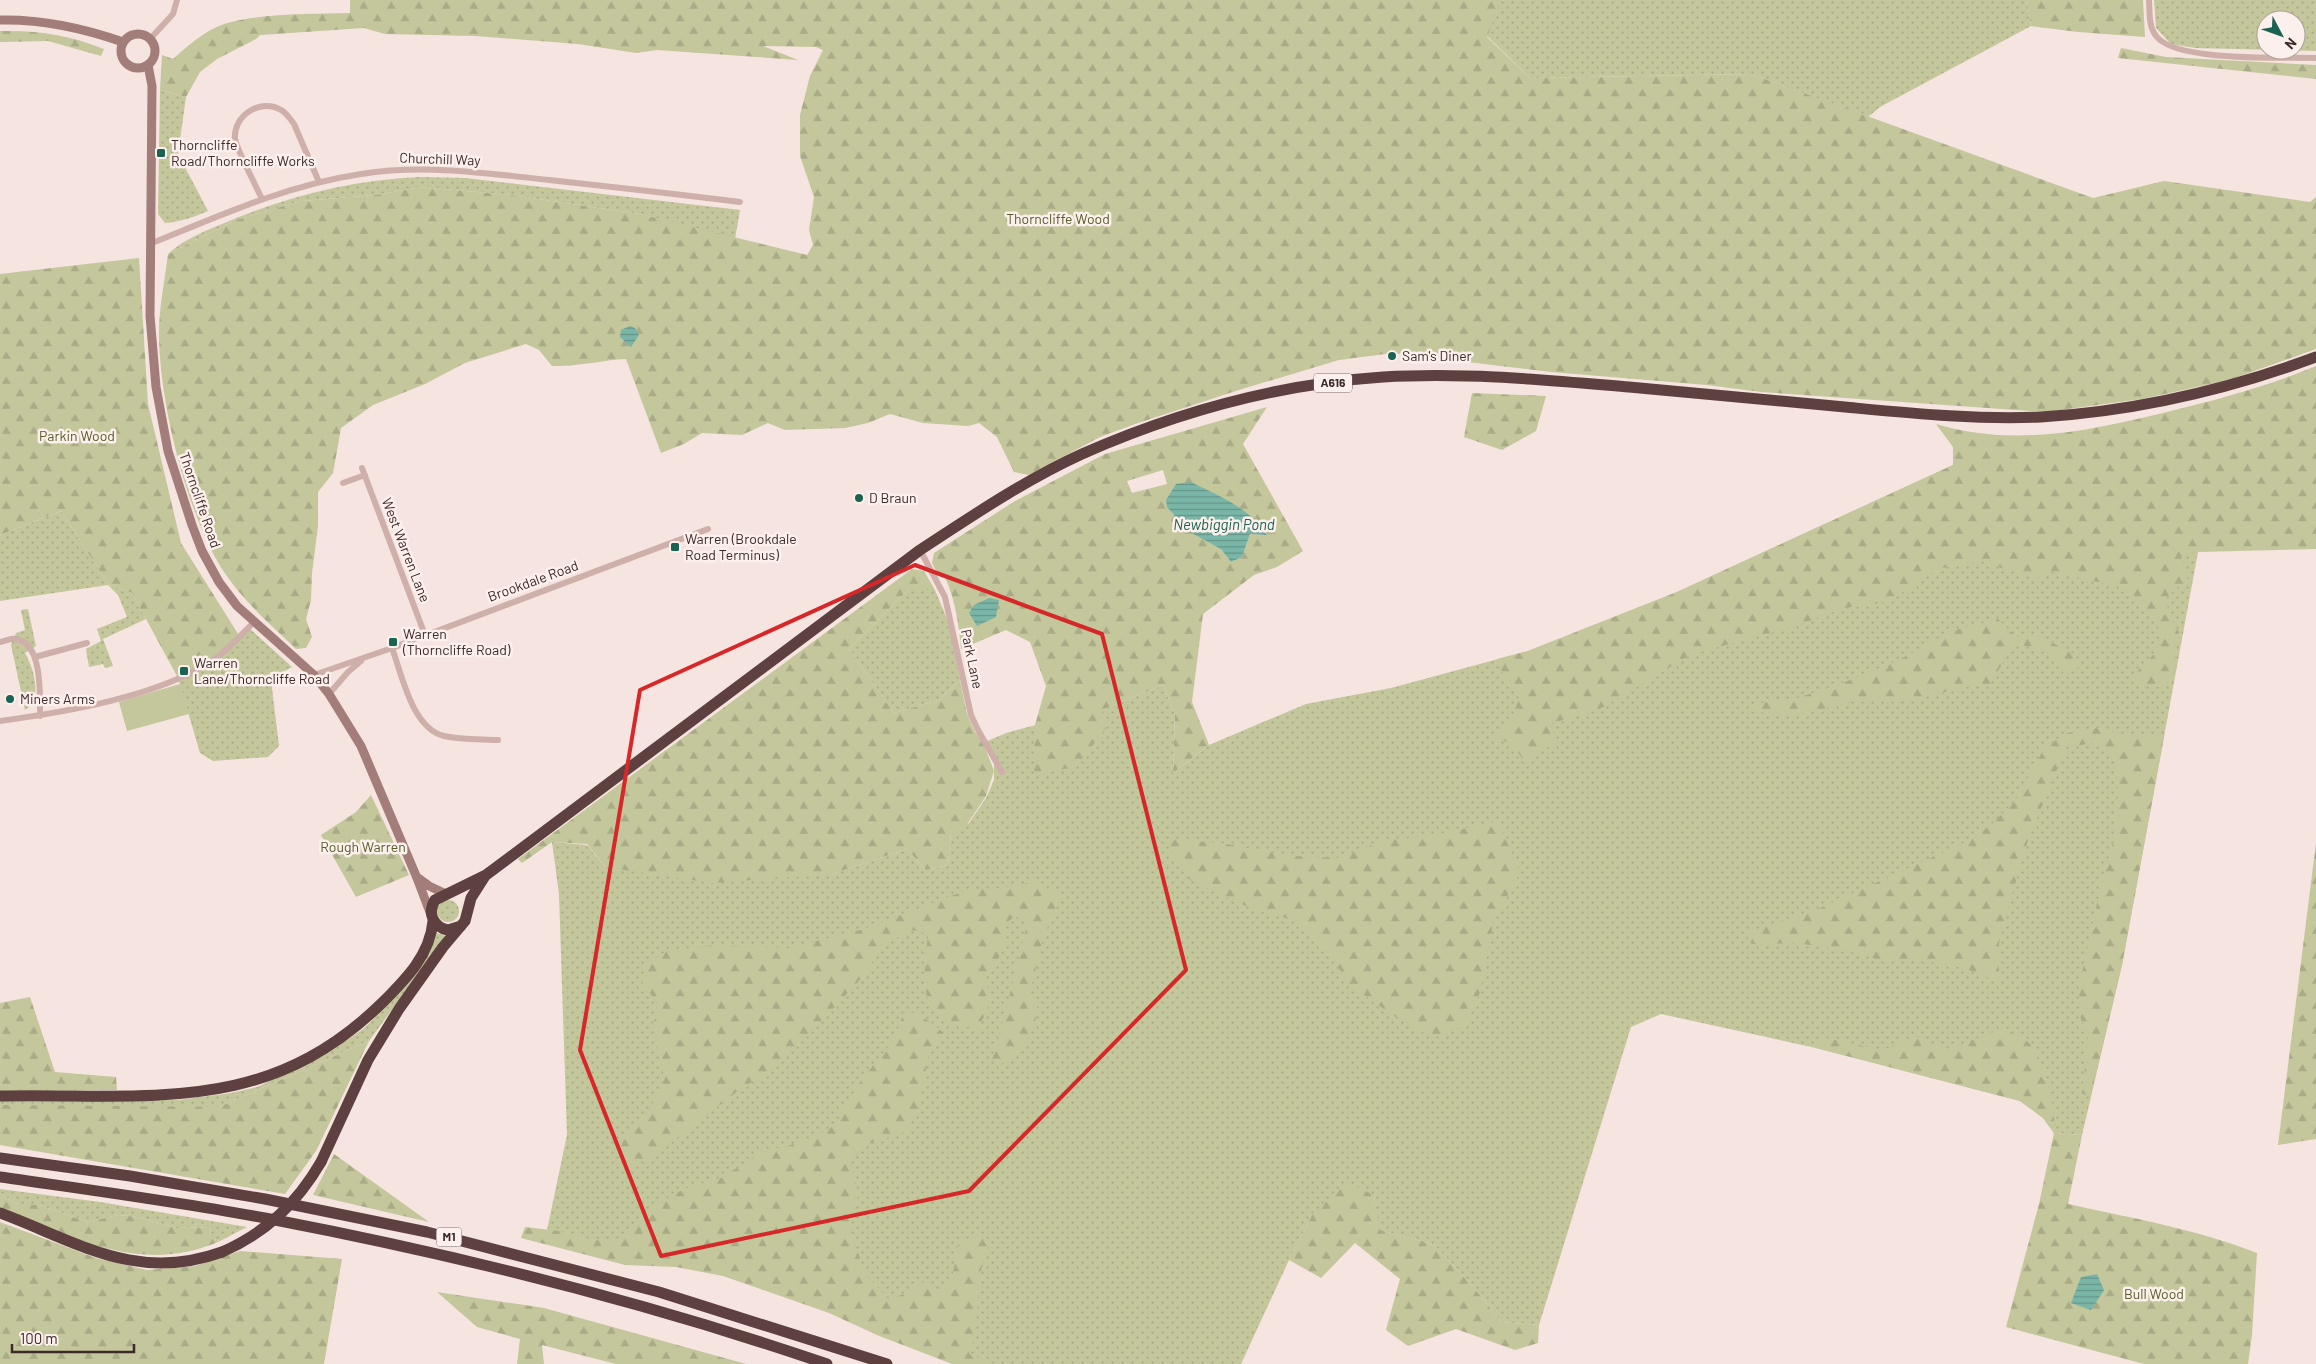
<svg xmlns="http://www.w3.org/2000/svg" width="2316" height="1364" viewBox="0 0 2316 1364" font-family="Barlow,sans-serif">
<defs>
<pattern id="grass-dots" width="8" height="8" patternUnits="userSpaceOnUse" patternTransform="scale(1.25)"><rect width="8" height="8" fill="#c4c69c"/><path d="M2 2h.1M6 6h.1" fill="none" stroke="#a9aa86" stroke-width="1.8" stroke-linecap="round"/></pattern>
<pattern id="forest-firs" width="22" height="20" patternUnits="userSpaceOnUse" patternTransform="scale(1.25)"><rect width="22" height="20" fill="#c4c69c"/><path d="M5 1l3.5 6h-7zM16 11l3.5 6h-7z" fill="#a9aa86"/></pattern>
<pattern id="water-rules" width="6" height="5" patternUnits="userSpaceOnUse" patternTransform="scale(1.25)"><rect width="6" height="5" fill="#7ab6a7"/><path d="M0 2.5h6" fill="none" stroke="#659488"/></pattern>
</defs>
<rect width="100%" height="100%" fill="#f5e4df"/>
<path fill="url(#grass-dots)" fill-rule="evenodd" d="M 1499,0 L 2027,0 L 2031,26 L 1880,107 L 1868,117 L 1751,74 L 1530,78 L 1485,34 Z
M 2154,0 L 2316,0 L 2316,51 L 2195,48 L 2171,44 L 2156,28 ZM 2266,20 L 2296,20 L 2296,50 L 2266,50 Z
M 160,90 L 186,97 L 178,154 L 208,211 C 194,217 180,222 165,223 L 158,214 Z
M 419,177 L 465,178 L 740,210 L 735,239 L 640,214 L 511,195 L 421,187 L 376,195 L 301,201 L 236,220 L 168,254 C 183,240 203,232 222,224 C 285,197 350,180 419,177 Z
M 1953,465 L 2198,552 L 2122,965 L 2082,1135 L 2054,1133 L 2043,1118 L 2020,1101 L 1816,1048 L 1661,1014 L 1631,1027 L 1539,1325 L 1501,1322 L 1472,1285 L 1433,1244 L 1379,1230 L 1374,1195 L 1313,1213 L 1289,1260 L 1241,1364 L 979,1364 L 723,1256 L 546,1235 L 567,1135 L 559,894 L 552,842 L 587,845 L 605,867 L 832,874 L 907,849 L 926,870 L 948,865 L 951,834 L 969,823 L 986,798 L 994,780 L 994,764 L 983,743 L 1006,733 L 1036,725 L 1102,710 L 1163,685 L 1175,715 L 1173,773 L 1209,745 L 1306,704 L 1391,688 L 1528,651 L 1677,592 Z
M 61,511 L 108,584 L 132,593 L 146,619 L 103,639 L 113,666 L 105,668 L 103,664 L 89,667 L 86,649 L 101,641 L 97,629 L 127,617 L 118,595 L 108,585 L 0,601 L 0,535 Z
M 908,590 L 935,590 L 950,626 L 960,680 L 939,700 L 894,713 L 849,649 Z
M 28,609 L 36,646 L 25,653 C 34,669 43,699 25,710 L 11,645 L 16,633 L 25,630 L 21,610 Z
M 249,628 L 292,667 L 281,673 L 270,672 L 279,746 L 268,757 L 213,761 L 200,753 L 178,678 Z
M437 911a11 11 0 1 1 22 0a11 11 0 1 1-22 0Z
M 437,933 L 446,936 L 369,1041 L 219,1107 L 0,1109 L 0,1099 L 179,1100 L 231,1093 L 257,1087 L 327,1054 L 363,1029 L 386,1007 L 425,959 Z
M 0,1189 L 100,1202 L 247,1227 L 220,1241 L 210,1238 L 211,1227 L 176,1228 L 138,1217 L 119,1215 L 87,1222 L 39,1205 L 18,1205 L 0,1193 Z"/>
<path fill="url(#forest-firs)" fill-rule="evenodd" d="M 350,0 L 1501,0 L 1487,37 L 1530,78 L 1751,74 L 2093,198 L 2164,181 L 2310,202 L 2316,197 L 2316,349 L 2229,380 L 2142,399 L 2046,412 L 1761,392 L 1707,385 L 1551,372 L 1393,353 L 1339,360 L 1239,390 L 1135,424 L 1100,437 L 1029,475 L 1014,472 L 997,437 L 979,423 L 968,426 L 923,423 L 890,414 L 868,423 L 845,428 L 785,430 L 768,423 L 742,435 L 702,433 L 684,444 L 661,453 L 626,359 C 601,360 577,367 552,366 L 539,350 L 526,344 L 465,363 L 425,384 L 373,405 L 341,428 L 333,473 L 318,492 L 318,526 L 312,573 L 311,600 L 306,619 L 312,637 L 306,648 L 296,649 C 270,624 242,600 222,569 C 186,511 159,401 159,333 C 159,307 165,279 168,254 L 236,220 L 301,201 L 376,195 L 421,187 L 511,195 L 640,214 L 807,255 L 813,245 L 809,230 L 814,197 L 800,156 L 800,115 L 810,76 L 823,50 L 816,47 L 763,46 L 798,60 L 657,50 L 636,53 L 578,44 L 475,36 L 385,34 L 364,28 L 260,35 L 256,39 L 217,59 L 200,72 L 186,97 L 160,90 L 162,55 L 173,59 C 188,46 204,31 224,24 C 259,13 313,14 350,13 Z
M 2027,0 L 2143,0 L 2145,37 L 2078,32 L 2031,26 Z
M 0,31 C 37,30 70,35 104,49 L 101,56 L 48,41 L 0,42 Z
M 2121,48 L 2166,57 L 2316,65 L 2316,79 L 2118,58 Z
M 139,258 L 148,404 L 181,543 L 240,637 L 228,648 L 178,678 L 132,593 L 108,584 L 61,511 L 0,535 L 0,274 Z
M 2316,366 L 2316,549 L 2198,552 L 2181,557 L 2189,575 L 2186,580 L 2167,597 L 2168,614 L 2179,632 L 2172,682 L 2165,687 L 2135,686 L 2132,677 L 2154,654 L 2162,636 L 2156,623 L 2139,600 L 2121,587 L 2047,571 L 2037,579 L 1983,562 L 1941,568 L 1887,602 L 1844,608 L 1793,627 L 1692,654 L 1598,710 L 1552,723 L 1555,743 L 1524,761 L 1512,744 L 1493,737 L 1513,717 L 1519,696 L 1503,674 L 1497,659 L 1528,651 L 1677,592 L 1953,465 L 1953,447 L 1936,424 C 2015,448 2093,430 2171,411 C 2220,399 2269,386 2316,366 Z
M 1472,393 L 1546,396 L 1536,431 L 1502,450 L 1464,437 Z
M 1267,407 L 1243,444 L 1303,551 L 1277,567 L 1254,575 L 1203,614 L 1192,702 L 1209,745 L 1173,773 L 1175,715 L 1163,685 L 1102,710 L 1106,728 L 1077,766 L 1034,776 L 1035,725 L 1046,686 L 1030,642 L 1006,630 L 961,649 C 959,625 955,599 945,577 L 938,575 L 932,563 L 934,553 L 1015,501 L 1105,454 ZM 1163,470 L 1167,484 L 1132,493 L 1127,481 ZM 1260,524 L 1267,535 L 1250,534 L 1242,557 L 1231,562 L 1221,549 Z
M 912,569 L 924,571 L 935,590 L 908,590 L 849,649 L 894,713 L 939,700 L 960,680 L 967,714 L 975,732 L 983,742 L 994,771 L 986,796 L 966,826 L 951,834 L 948,865 L 926,870 L 907,849 L 832,874 L 712,883 L 605,867 L 587,844 L 552,842 L 522,863 L 518,859 Z
M 1998,619 L 2016,637 L 2041,637 L 2074,654 L 2079,667 L 2064,674 L 2048,653 L 2015,643 L 1990,684 L 1964,687 L 1910,701 L 1851,702 L 1793,716 L 1751,711 L 1754,704 L 1797,698 L 1835,686 L 1897,661 L 1952,631 Z
M 2096,728 L 2127,735 L 2164,737 L 2122,965 L 2090,1098 L 2082,1093 L 2088,1039 L 2080,1016 L 2079,987 L 2102,880 L 2113,843 L 2118,801 L 2117,771 L 2110,750 L 2095,743 L 2066,747 L 2028,840 L 2011,898 L 1999,943 L 1999,982 L 1964,968 L 1926,961 L 1884,961 L 1848,951 L 1797,943 L 1752,944 L 1745,933 L 1816,910 L 1970,840 L 1992,824 L 2016,800 L 2045,747 L 2067,733 Z
M 371,795 L 409,875 L 356,897 L 321,835 L 356,812 Z
M 1498,821 L 1520,872 L 1493,923 L 1481,990 L 1466,1025 L 1433,1038 L 1394,1016 L 1351,986 L 1319,940 L 1296,921 L 1250,908 L 1190,880 L 1174,860 L 1168,839 L 1222,843 L 1289,856 L 1342,858 L 1380,841 L 1435,835 Z
M 2316,843 L 2316,1139 L 2278,1145 Z
M 1036,881 L 1060,896 L 1043,939 L 1030,992 L 1038,1009 L 1034,1026 L 1023,1047 L 1000,1065 L 992,1059 L 1006,1010 L 1027,924 L 1016,916 L 1007,922 L 1004,949 L 986,976 L 990,1002 L 978,1030 C 969,1027 957,1026 948,1022 C 915,1006 926,964 928,934 L 912,930 L 886,944 L 858,982 L 778,1066 L 739,1090 L 654,1156 L 628,1166 L 619,1157 L 622,1140 L 647,1112 L 661,1090 L 663,1071 L 652,1025 C 664,1002 653,1000 641,981 L 648,963 L 667,951 L 714,945 L 789,948 L 864,929 L 967,890 L 1011,887 Z
M 30,997 L 55,1072 L 116,1077 L 117,1090 L 0,1091 L 0,1003 Z
M 904,1011 C 919,1013 931,1021 942,1032 L 942,1040 L 929,1054 L 918,1108 L 907,1131 L 863,1146 L 851,1163 L 858,1195 L 850,1230 L 866,1275 L 889,1299 L 907,1293 L 922,1282 L 940,1291 L 952,1278 L 958,1244 L 980,1232 L 989,1244 L 979,1277 L 976,1334 L 969,1354 L 994,1364 L 952,1364 L 877,1335 L 829,1313 L 723,1276 L 676,1267 L 625,1265 L 521,1238 L 525,1227 L 559,1231 L 583,1238 L 611,1242 L 631,1231 L 648,1212 L 672,1195 L 689,1187 L 721,1178 L 765,1150 L 788,1146 L 815,1136 L 834,1126 L 860,1082 L 896,1037 Z
M 2001,1029 C 2009,1033 2023,1037 2029,1043 C 2044,1058 2057,1112 2054,1133 L 2082,1135 L 2068,1204 C 2131,1218 2196,1229 2257,1253 L 2252,1335 L 2248,1364 L 2144,1364 L 2006,1327 L 2039,1204 L 2054,1133 L 2043,1118 L 2020,1101 L 1816,1048 L 1821,1037 L 1883,1050 L 1915,1036 L 1938,1046 L 1949,1049 Z
M 369,1041 L 316,1151 L 285,1194 L 0,1145 L 0,1105 L 219,1107 Z
M 334,1154 L 429,1222 L 313,1195 Z
M 1348,1183 L 1374,1195 L 1380,1230 L 1433,1244 L 1472,1285 L 1501,1322 L 1539,1325 L 1538,1343 L 1515,1350 L 1456,1329 L 1408,1346 L 1386,1330 L 1400,1279 L 1355,1243 L 1321,1278 L 1289,1260 L 1313,1213 Z
M 0,1193 L 18,1205 L 39,1205 L 87,1222 L 119,1215 L 138,1217 L 176,1228 L 211,1227 L 210,1238 L 220,1241 C 142,1276 73,1237 0,1210 Z
M 0,1222 L 96,1258 L 147,1270 L 195,1266 L 240,1251 L 342,1259 L 324,1364 L 0,1364 Z
M 437,1292 L 544,1308 L 746,1364 L 616,1364 L 542,1345 L 544,1364 L 517,1364 L 520,1339 L 477,1327 Z"/>
<path fill="#c4c69c" d="M 180,684 L 189,714 L 127,731 L 119,702 Z"/>
<path fill="url(#water-rules)" d="M 630,326 L 635,328 L 639,335 L 631,347 L 620,337 L 621,330 Z
M 1191,482 C 1219,496 1250,508 1267,535 L 1250,534 L 1242,557 L 1231,562 L 1221,549 L 1190,532 L 1167,507 L 1166,500 L 1176,484 Z
M 989,598 L 999,600 L 996,617 L 977,626 L 969,613 L 974,605 Z
M 2097,1274 L 2104,1290 L 2091,1310 L 2071,1303 L 2081,1277 Z"/>
<g fill="none" stroke-linecap="round" stroke-linejoin="round">
<path stroke="#cfafa9" stroke-width="6" d="M 2149,0 C 2150,13 2148,27 2157,37 C 2177,62 2283,57 2316,58
M 150,39 L 173,14 L 177,0
M 262,199 C 256,186 237,150 235,139 C 233,115 261,98 281,110 C 287,113 290,119 294,124 L 319,182
M 150,244 C 219,216 287,185 361,174 C 424,164 486,173 549,180 C 613,187 676,194 740,202
M 362,468 L 425,635
M 343,483 L 365,475
M 920,550 L 945,597 L 971,715 L 978,730 L 1002,772
M 0,642 C 5,641 11,638 15,639 C 43,641 40,697 40,716
M 392,648 C 402,675 412,728 444,736 C 461,740 481,739 498,740
M 35,657 L 87,643
M 314,675 L 392,648 L 708,529
M 329,694 L 348,672 L 361,661
M 0,721 C 66,712 156,697 212,661 C 228,650 240,636 254,622"/>
<path stroke="#a37d79" stroke-width="9" d="M 0,20 C 43,19 83,28 123,42
M121 51a17 17 0 1 1 34 0a17 17 0 1 1-34 0Z
M 148,65 L 152,86 L 150,316 L 156,387 L 168,451 L 192,525 L 202,551 L 219,582 L 237,606 L 314,675 L 329,694 L 361,746 L 417,878 L 431,915
M 418,878 L 429,886 L 446,894"/>
<path stroke="#5d403f" stroke-width="11" d="M 461,926 L 448,930 C 433,927 427,913 435,900 L 486,875 L 920,550 C 972,516 1025,480 1082,454 C 1177,412 1279,384 1383,377 C 1465,372 1546,380 1629,387 C 1701,394 1773,401 1845,407 C 1909,413 1977,420 2041,417 C 2135,411 2227,390 2316,357
M 0,1096 C 149,1093 266,1117 383,1002 C 406,979 430,955 433,921
M 0,1158 L 130,1176 L 265,1199 L 427,1232 L 659,1292 L 887,1364
M 321,1162 L 368,1060 L 399,1009 L 443,947 L 465,921 L 471,898 L 485,876
M 0,1177 C 90,1190 181,1202 270,1219 C 458,1255 646,1302 827,1364
M 0,1213 C 78,1242 136,1283 222,1252"/>
<path stroke="#5d403f" stroke-width="11" d="M 222,1252 C 267,1232 297,1203 321,1162"/>
</g>
<path fill="none" stroke="#d62828" stroke-width="4" stroke-linejoin="round" d="M 915,565 L 1102,634 L 1186,970 L 969,1191 L 661,1256 L 580,1050 L 640,690 Z"/>
<g fill="#1a6252" stroke="#fcf0ec" stroke-width="2">
<rect x="156" y="148" width="10" height="10" rx="2.5"/>
<circle cx="1392" cy="356" r="5"/>
<circle cx="859" cy="498" r="5"/>
<rect x="670" y="542" width="10" height="10" rx="2.5"/>
<rect x="388" y="637" width="10" height="10" rx="2.5"/>
<rect x="179" y="666" width="10" height="10" rx="2.5"/>
<circle cx="10" cy="699" r="5"/>
</g>
<g text-anchor="middle" stroke-width="5" stroke-linejoin="round" paint-order="stroke">
<g fill="#fcf0ec" stroke="#766564" stroke-width="1">
<rect x="1314" y="373.5" width="38" height="19" rx="4"/>
<rect x="436.5" y="1227.5" width="25" height="19" rx="4"/>
</g>
<g font-size="12" font-weight="bold" fill="#3c2a29">
<text x="1333" y="387">A616</text>
<text x="449" y="1241">M1</text>
</g>
<g font-size="14" fill="#3c2a29" stroke="#fcf0ec" text-anchor="start">
<text x="171" y="150">Thorncliffe<tspan x="171" dy="16">Road/Thorncliffe Works</tspan></text>
<text x="1402" y="361">Sam's Diner</text>
<text x="869" y="503">D Braun</text>
<text x="685" y="544">Warren (Brookdale<tspan x="685" dy="16">Road Terminus)</tspan></text>
<text x="403" y="639">Warren<tspan x="403" dy="16">(Thorncliffe Road)</tspan></text>
<text x="194" y="668">Warren<tspan x="194" dy="16">Lane/Thorncliffe Road</tspan></text>
<text x="20" y="704">Miners Arms</text>
</g>
<g font-size="14" fill="#3c2a29" stroke="#fcf0ec">
<text transform="translate(440 159) rotate(2)" y="5">Churchill Way</text>
<text transform="translate(200 500) rotate(71)" y="5">Thorncliffe Road</text>
<text transform="translate(406 550) rotate(69)" y="5">West Warren Lane</text>
<text transform="translate(533 581) rotate(-20)" y="5">Brookdale Road</text>
<text transform="translate(972 659) rotate(78)" y="5">Park Lane</text>
</g>
<g font-size="14" fill="#585d2a" stroke="#fcf0ec">
<text x="1058" y="224">Thorncliffe Wood</text>
<text x="77" y="441">Parkin Wood</text>
<text x="363" y="852">Rough Warren</text>
<text x="2154" y="1299">Bull Wood</text>
</g>
<g font-size="15" font-style="italic" fill="#1a6252" stroke="#fcf0ec">
<text x="1224" y="530">Newbiggin Pond</text>
</g>
</g>
<g transform="translate(2281 35) rotate(131)"><circle r="24" fill="#fcf0ec" stroke="#afa19e"/>
<path d="M0-4L9 19L0 12L-9 19Z" fill="#1a6252"/>
<text y="-8" font-size="14" font-weight="bold" text-anchor="middle" fill="#3c2a29">N</text>
</g>
<path d="M12 1344v8h122v-8" fill="none" stroke="#3c2a29" stroke-width="2.5"/>
<text x="20" y="1344" font-size="15" fill="#3c2a29" stroke="#fcf0ec" stroke-width="4" paint-order="stroke">100 m</text>
</svg>
